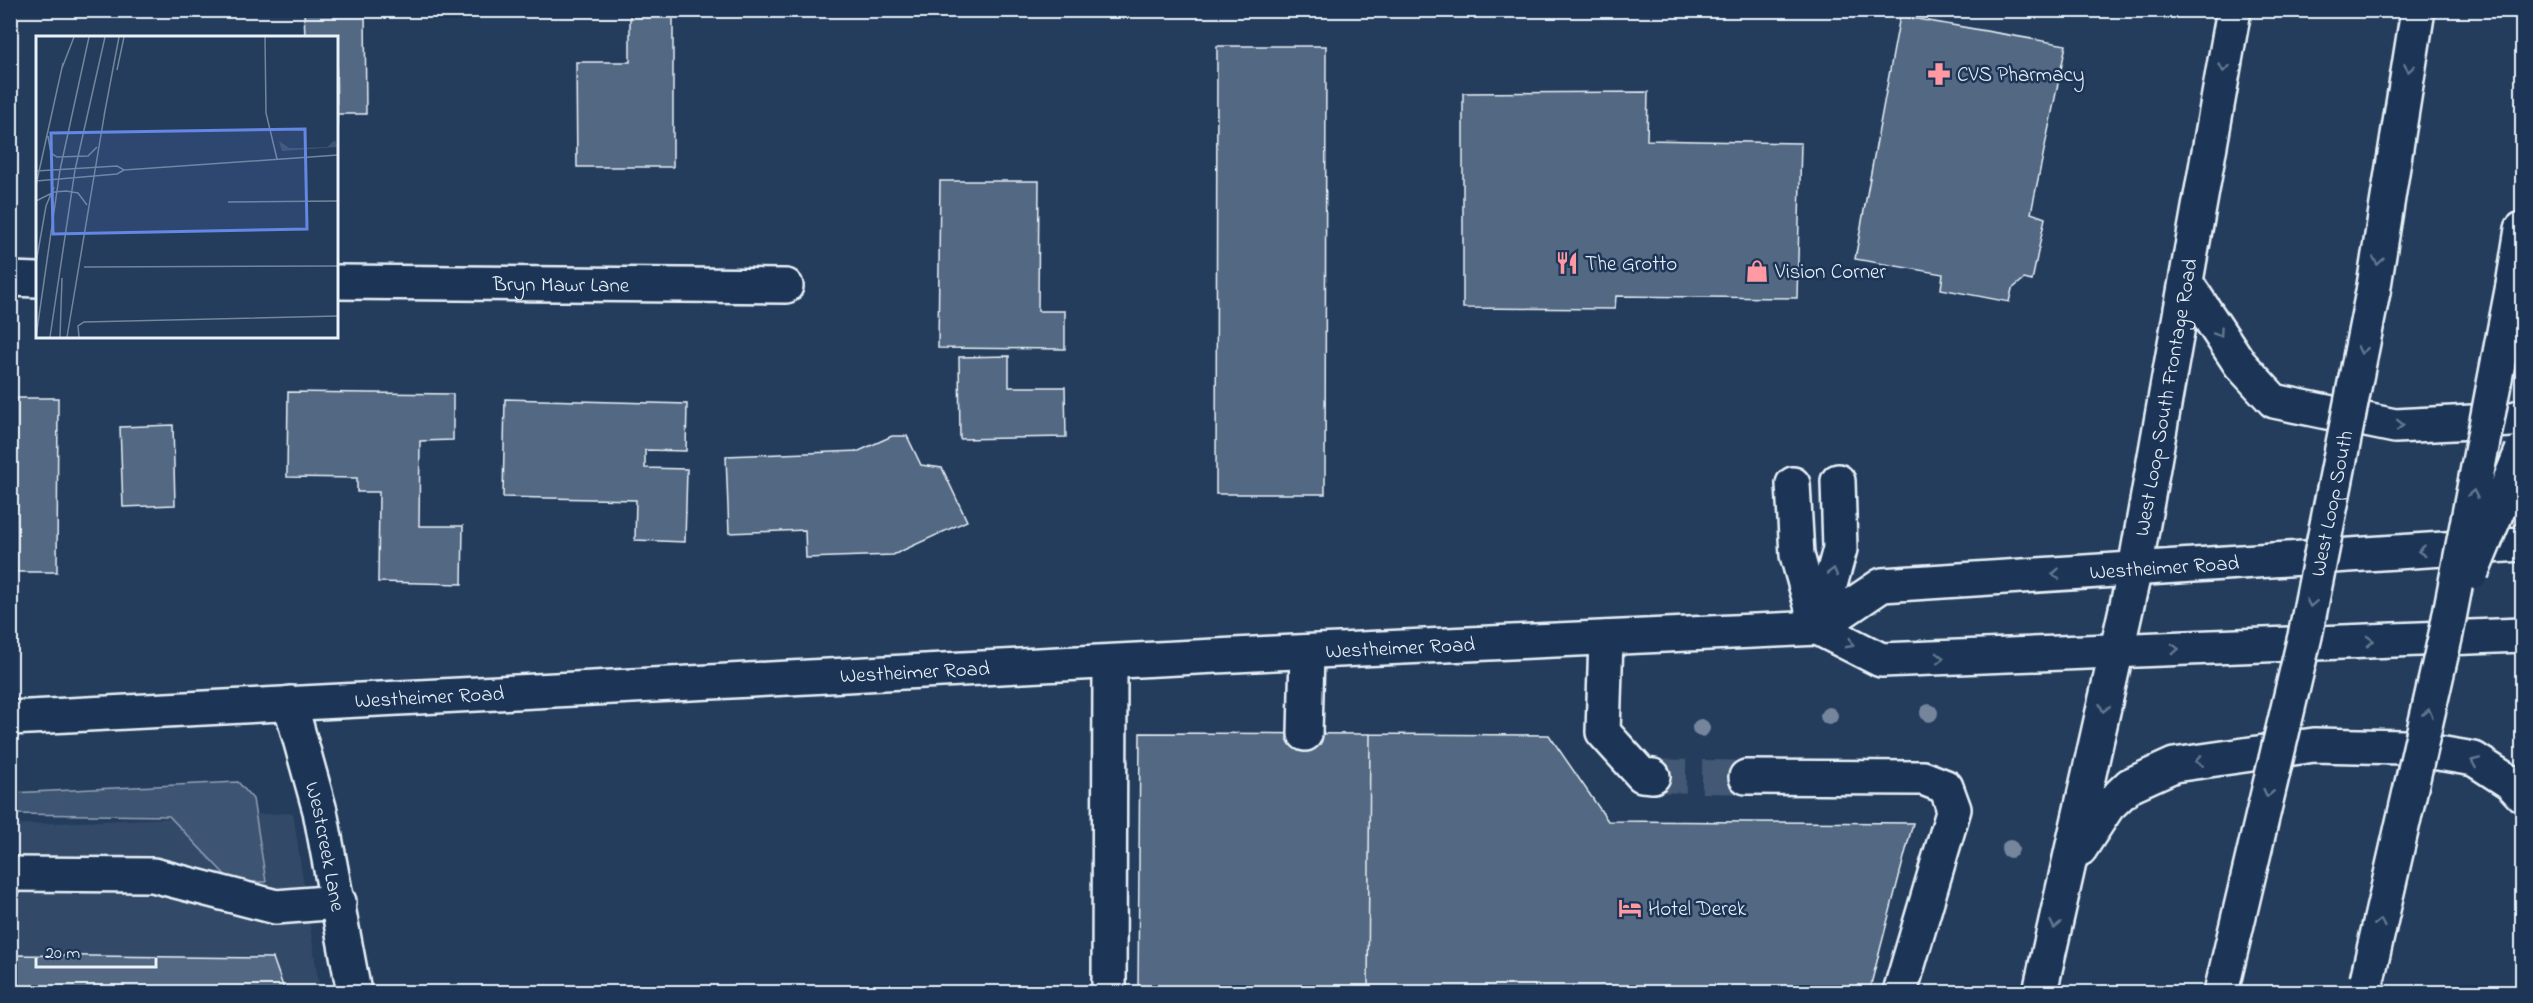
<svg xmlns="http://www.w3.org/2000/svg" width="2533" height="1003" viewBox="0 0 2533 1003" font-family="'Indie Flower',sans-serif">
<rect width="100%" height="100%" fill="#253d5d"/>
<filter id="ink" filterUnits="userSpaceOnUse"><feTurbulence type="fractalNoise" baseFrequency=".0167" numOctaves="2"/><feDisplacementMap in="SourceGraphic" scale="12" xChannelSelector="R" yChannelSelector="G"/><feConvolveMatrix kernelMatrix="1 2 1 2 8 2 1 2 1" color-interpolation-filters="sRGB"/></filter>
<g filter="url(#ink)">
<path fill="#334a68" d="M 293,813 L 320,992 L 11,992 L 10,825 Z"/>
<path fill="#3e5472" stroke="#93a2b5" stroke-width="1.5" d="M 238,782 L 253,799 L 266,882 L 232,882 L 169,816 L 11,814 L 11,793 Z"/>
<path fill="#536782" stroke="#e8f1f8" stroke-width="1.5" d="M 304,10 L 365,10 L 366,114 L 337,114 L 337,143 L 336,38 L 305,38 Z
M 630,10 L 673,10 L 673,167 L 577,167 L 576,62 L 630,62 Z
M 1900,16 L 2066,45 L 2031,213 L 2045,218 L 2032,281 L 2024,279 L 2012,289 L 2009,302 L 1941,289 L 1943,274 L 1855,259 Z
M 1217,46 L 1326,46 L 1325,494 L 1216,494 Z
M 1648,92 L 1647,140 L 1801,143 L 1797,298 L 1616,296 L 1615,309 L 1463,308 L 1463,93 Z
M 940,181 L 1039,181 L 1038,311 L 1065,311 L 1065,349 L 938,348 Z
M 1009,356 L 1009,387 L 1065,387 L 1066,437 L 960,439 L 959,357 Z
M 288,392 L 453,394 L 453,440 L 420,441 L 419,526 L 463,526 L 462,584 L 378,582 L 379,492 L 357,492 L 357,478 L 287,477 Z
M 10,398 L 58,398 L 57,572 L 10,572 Z
M 505,399 L 687,404 L 686,451 L 645,450 L 645,468 L 687,469 L 685,542 L 635,540 L 636,500 L 503,497 Z
M 173,425 L 175,505 L 123,507 L 120,427 Z
M 892,436 L 907,436 L 921,465 L 942,468 L 967,521 L 893,555 L 806,558 L 805,530 L 729,533 L 726,456 L 859,451 Z
M 1140,733 L 1370,734 L 1368,992 L 1138,992 Z
M 1370,734 L 1549,735 L 1608,821 L 1913,823 L 1869,992 L 1368,992 Z
M 10,955 L 273,958 L 285,992 L 10,992 Z"/>
<g fill="none" stroke-linecap="round" stroke-linejoin="round">
<path stroke="#425874" stroke-width="33" stroke-dasharray="33 16" stroke-linecap="butt" d="M 1653,776 L 1746,777"/>
<g stroke="#e8f1f8" stroke-width="38">
<g id="minor">
<path d="M 10,279 L 38,280"/>
<path id="s1" d="M 336,282 L 786,286"/>
<path d="M 1793,484 L 1797,555 L 1817,626"/>
<path d="M 1818,628 L 1840,549 L 1838,481"/>
<path d="M 1606,638 L 1603,732 L 1642,775 L 1653,776"/>
<path id="s2" d="M 290,703 L 320,811 L 354,992"/>
<path d="M 1305,734 L 1307,652"/>
<path d="M 1746,777 L 1923,778 L 1946,787 L 1954,809 L 1900,992"/>
<path d="M 10,874 L 153,875 L 276,907 L 339,902"/>
<path d="M 1109,992 L 1110,662"/>
</g>
</g>
<g stroke="#e8f1f8" stroke-width="38">
<g id="major">
<path d="M 2187,284 L 2240,364 L 2274,401 L 2395,426 L 2511,420 L 2522,416"/>
<path id="s3" d="M 1818,628 L 1882,585 L 2522,544"/>
<path id="s4" d="M 10,718 L 1274,653 L 1818,628 L 1881,660 L 2522,635"/>
<path d="M 2080,849 L 2108,806 L 2130,785 L 2174,765 L 2314,745 L 2403,747 L 2474,759 L 2511,783 L 2522,795"/>
<path id="s5" d="M 2040,992 L 2135,569 L 2234,10"/>
</g>
</g>
<g stroke="#e8f1f8" stroke-width="38">
<path id="highway" d="M 2513,285 L 2522,229
M 2373,292 L 2418,10"/>
</g>
<use href="#minor" stroke="#1d3557" stroke-width="33"/>
<use href="#major" stroke="#1d3557" stroke-width="33"/>
<use href="#highway" stroke="#1d3557" stroke-width="33"/>
<g stroke="#e8f1f8" stroke-width="38" stroke-linecap="butt">
<g id="highway-bridge">
<path d="M 2472,572 L 2522,451"/>
<path d="M 2367,980 L 2446,634 L 2513,285"/>
<path id="s6" d="M 2221,992 L 2305,636 L 2373,292"/>
</g>
</g>
<use href="#highway-bridge" stroke="#1d3557" stroke-width="33"/>
</g>
<g fill="#74869c">
<circle cx="1929" cy="713" r="9"/>
<circle cx="1829" cy="716" r="9"/>
<circle cx="1701" cy="728" r="9"/>
<circle cx="2010" cy="849" r="9"/>
</g>
<defs><path id="oneway-chevron" d="M-2-3.5L2.5 0L-2 3.5" fill="none" stroke-width="1.6" stroke-linecap="round" stroke-linejoin="round" transform="scale(1.5)"/></defs>
<g stroke="#64778f">
<use href="#oneway-chevron" transform="translate(2224 68) rotate(100)"/>
<use href="#oneway-chevron" transform="translate(2409 68) rotate(99)"/>
<use href="#oneway-chevron" transform="translate(2378 261) rotate(99)"/>
<use href="#oneway-chevron" transform="translate(2219 333) rotate(56)"/>
<use href="#oneway-chevron" transform="translate(2362 350) rotate(101)"/>
<use href="#oneway-chevron" transform="translate(2400 425) rotate(1)"/>
<use href="#oneway-chevron" transform="translate(2473 494) rotate(-79)"/>
<use href="#oneway-chevron" transform="translate(2422 551) rotate(176)"/>
<use href="#oneway-chevron" transform="translate(1833 572) rotate(-75)"/>
<use href="#oneway-chevron" transform="translate(2056 574) rotate(176)"/>
<use href="#oneway-chevron" transform="translate(2311 603) rotate(101)"/>
<use href="#oneway-chevron" transform="translate(2370 641) rotate(-2)"/>
<use href="#oneway-chevron" transform="translate(1850 644) rotate(27)"/>
<use href="#oneway-chevron" transform="translate(2175 649) rotate(-2)"/>
<use href="#oneway-chevron" transform="translate(1940 658) rotate(-2)"/>
<use href="#oneway-chevron" transform="translate(2104 708) rotate(103)"/>
<use href="#oneway-chevron" transform="translate(2428 713) rotate(-77)"/>
<use href="#oneway-chevron" transform="translate(2199 761) rotate(172)"/>
<use href="#oneway-chevron" transform="translate(2475 762) rotate(-157)"/>
<use href="#oneway-chevron" transform="translate(2268 793) rotate(103)"/>
<use href="#oneway-chevron" transform="translate(2380 923) rotate(-77)"/>
<use href="#oneway-chevron" transform="translate(2055 925) rotate(102)"/>
</g>
</g>
<defs>
<g id="pharmacy-bare" transform="scale(1.8)"><path d="M-2-6h4v4h4v4h-4v4h-4v-4h-4v-4h4Z" fill="#ff9aa2" stroke="#1d3557" stroke-width="2.5" paint-order="stroke"/></g>
<g id="restaurant-bare" transform="scale(1.8)"><path d="M-5-6h1v4h1v-4h1v4h1v-4h1v5L-1.5 .5V6h-2V.5L-5-1ZM5-6V6H3V1.5H1.5Q1.5-4 5-6Z" fill="#ff9aa2" stroke="#1d3557" stroke-width="2.5" paint-order="stroke"/></g>
<g id="shop-bare" transform="scale(1.8)"><path d="M-5-2.5h2.3a2.7 3.5 0 0 1 5.4 0H5L5.5 6h-11ZM-1.5-2.5h3a1.5 2.3 0 0 0-3 0Z" fill="#ff9aa2" stroke="#1d3557" stroke-width="2.5" paint-order="stroke"/></g>
<g id="hotel-bare" transform="scale(1.8)"><path d="M-6-4.5h1.5V1H6V5H4.5V3h-9V5H-6ZM-4 0a1.8 1.8 0 1 1 3.6 0ZM.5 0V-2.5h3Q6-2.5 6 0Z" fill="#ff9aa2" stroke="#1d3557" stroke-width="2.5" paint-order="stroke"/></g>
</defs>
<g fill-rule="evenodd">
<use href="#pharmacy-bare" x="1939" y="74"/>
<use href="#restaurant-bare" x="1567" y="263"/>
<use href="#shop-bare" x="1757" y="271"/>
<use href="#hotel-bare" x="1630" y="908"/>
</g>
<g text-anchor="middle" stroke-width="5" stroke-linejoin="round" paint-order="stroke">
<g font-size="21" fill="#e8f1f8" stroke="#1d3557" text-anchor="start">
<text x="1957" y="81">CVS Pharmacy</text>
<text x="1585" y="270">The Grotto</text>
<text x="1775" y="278">Vision Corner</text>
<text x="1648" y="915">Hotel Derek</text>
</g>
<g font-size="21" fill="#e8f1f8" stroke="#1d3557">
<text dy="7" stroke="none"><textPath href="#s1" startOffset="225">Bryn Mawr Lane</textPath></text>
<text dy="7" stroke="none"><textPath href="#s5" startOffset="608">West Loop South Frontage Road</textPath></text>
<text dy="7" stroke="none"><textPath href="#s6" startOffset="501">West Loop South</textPath></text>
<text dy="7" stroke="none"><textPath href="#s3" startOffset="360">Westheimer Road</textPath></text>
<text dy="7" stroke="none"><textPath href="#s4" startOffset="1392">Westheimer Road</textPath></text>
<text dy="7" stroke="none"><textPath href="#s4" startOffset="906">Westheimer Road</textPath></text>
<text dy="7" stroke="none"><textPath href="#s4" startOffset="420">Westheimer Road</textPath></text>
<text dy="7" stroke="none"><textPath href="#s2" startOffset="148">Westcreek Lane</textPath></text>
</g>
</g>
<g transform="translate(36 36)">
<rect width="302" height="302" fill="#253d5d"/>
<path d="M 299,104 L 301,111 L 246,115 L 243,105 L 253,112 L 263,112 L 291,111 Z" fill="#3e5472"/>
<path fill="none" stroke="#73859b" stroke-width="1.5" d="M 229,1 L 230,77 L 241,123M 26,32 L 38,1M 81,34 L 88,1M 68,80 L 83,1M 12,100 L 15,117 L 21,121 L 52,120 L 61,111M 0,135 L 81,130 L 88,134 L 302,119M 0,145 L 81,138 L 88,134M 0,149 L 27,27M 0,165 L 18,156 L 30,155 L 42,157 L 51,169M 192,166 L 302,165M 0,227 L 10,170 L 18,151M 48,231 L 302,230M 0,301 L 24,134 L 53,1M 14,301 L 39,134 L 69,1M 24,301 L 26,242M 31,301 L 69,75M 43,301 L 42,290 L 48,286 L 302,280"/>
<path fill="#6487e3" fill-opacity="0.15" stroke="#6487e3" stroke-width="3" d="M 269,93 L 271,193 L 17,198 L 15,97 Z"/>
<rect width="302" height="302" fill="none" stroke="#e8f1f8" stroke-width="3"/>
</g>
<rect width="2533" height="1003" fill="none" stroke="#1d3557" stroke-width="36"/>
<rect x="18" y="18" width="2497" height="967" fill="none" stroke="#e8f1f8" stroke-width="2" filter="url(#ink)"/>
<path d="M36 958v9h120v-9" fill="none" stroke="#e8f1f8" stroke-width="3"/>
<text x="45" y="958" font-size="18" fill="#e8f1f8" stroke="#1d3557" stroke-width="4.5" paint-order="stroke">20 m</text>
</svg>
